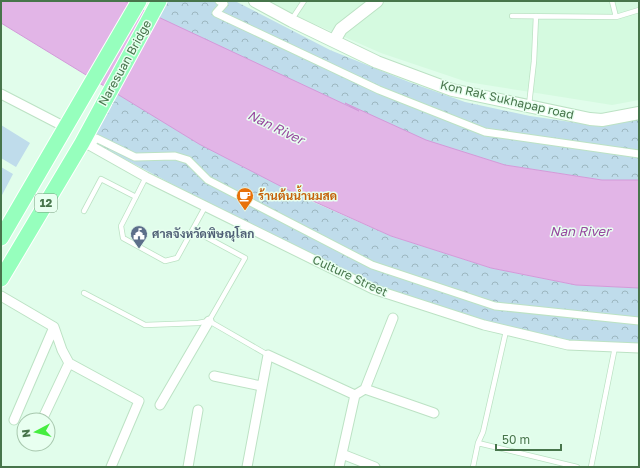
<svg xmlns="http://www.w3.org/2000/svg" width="640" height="468" viewBox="0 0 640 468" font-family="'Golos Text',Sarabun,sans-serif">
<defs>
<pattern id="forest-crowns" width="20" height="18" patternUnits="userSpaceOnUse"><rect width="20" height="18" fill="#bfdceb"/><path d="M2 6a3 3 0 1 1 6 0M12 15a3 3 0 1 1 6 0" fill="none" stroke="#9db7c0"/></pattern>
</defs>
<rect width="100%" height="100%" fill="#e1fdeb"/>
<path fill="#d5fae0" d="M 262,1 L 639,1 L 639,100 L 612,105 L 467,82 L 381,53 Z"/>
<path fill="#bfdceb" d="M 1,125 L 30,143 L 16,167 L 1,158 Z
M 1,167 L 13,174 L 1,197 Z"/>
<path fill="url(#forest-crowns)" d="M 168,1 L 235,1 L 330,50 L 409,82 L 465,102 L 530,116 L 598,126 L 639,116 L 639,180 L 602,180 L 505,165 L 414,137 L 154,23 Z
M 117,94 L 313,202 L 391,236 L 491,268 L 576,285 L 639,288 L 639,348 L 568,345 L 373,289 L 283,243 L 89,140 Z"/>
<path fill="#e2b5e7" stroke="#d39ad9" d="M 1,1 L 124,1 L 359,111 L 345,103 L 426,140 L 505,165 L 602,180 L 639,180 L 639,288 L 576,285 L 491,268 L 391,236 L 286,189 L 199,144 L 1,23 Z"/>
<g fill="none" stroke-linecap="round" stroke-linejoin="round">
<g stroke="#bce2c4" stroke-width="6">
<path id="service" d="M 612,1 L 616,17
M 512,16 L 616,17 L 639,10
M 292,19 L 304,1
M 529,105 L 534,61 L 536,16
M 146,177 L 121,226 L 123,238 L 165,261 L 177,258 L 205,207
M 84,211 L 101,179 L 136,197
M 193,230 L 245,258 L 209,321
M 84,293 L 145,325 L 198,323 L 209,321 L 268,355
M 478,443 L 577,467
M 473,467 L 478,443 L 483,432 L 506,331
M 591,467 L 615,347"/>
</g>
<g stroke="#bce2c4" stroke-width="9">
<path id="pedestrian" d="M 219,1 L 224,4 L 216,13 L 379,90 L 485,132 L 639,154
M 91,146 L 96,138 L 135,157 L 175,156 L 188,160 L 208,180 L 372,265 L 495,306 L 639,321"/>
</g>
<g stroke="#bce2c4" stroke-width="11">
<path id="minor" d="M 1,94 L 65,127
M 82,143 L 91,146 L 146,177 L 373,289 L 484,325 L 568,345 L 639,348
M 1,296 L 54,327 L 62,350 L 69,363 L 139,401 L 111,467
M 214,376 L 261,386
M 365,389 L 434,413
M 160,405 L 209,321
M 14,420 L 54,327
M 42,420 L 69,363
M 342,454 L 375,467
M 188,467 L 198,410
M 247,467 L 268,355 L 355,395
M 339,467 L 355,395 L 365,389 L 393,318"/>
</g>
<g stroke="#bce2c4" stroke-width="14">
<path id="tertiary" d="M 255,1 L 292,21 L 377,62 L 452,90 L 590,119 L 602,120 L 639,113
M 334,41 L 341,29 L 377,1"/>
</g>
<g stroke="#fff" stroke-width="17">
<path id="primary" d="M 1,238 L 139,1
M 1,279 L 82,143 L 159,1"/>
</g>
<use href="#service" stroke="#fff" stroke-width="4.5"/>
<use href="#pedestrian" stroke="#fff" stroke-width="7"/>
<use href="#minor" stroke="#fff" stroke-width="9"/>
<use href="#tertiary" stroke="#fff" stroke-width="12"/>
<use href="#primary" stroke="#96ffbd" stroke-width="15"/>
</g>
<defs>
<g id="cafe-pin" transform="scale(0.9)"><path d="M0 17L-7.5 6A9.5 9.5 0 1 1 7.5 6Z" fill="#e8710a" stroke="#e8fff0"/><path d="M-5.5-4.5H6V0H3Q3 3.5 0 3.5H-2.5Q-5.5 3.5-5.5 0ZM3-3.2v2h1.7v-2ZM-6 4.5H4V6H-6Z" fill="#fff"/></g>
<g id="civic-pin" transform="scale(0.9)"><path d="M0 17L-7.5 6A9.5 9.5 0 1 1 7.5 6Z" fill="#5c6f8a" stroke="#e8fff0"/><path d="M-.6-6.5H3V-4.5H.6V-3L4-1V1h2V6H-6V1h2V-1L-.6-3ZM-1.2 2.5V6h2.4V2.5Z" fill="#fff"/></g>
</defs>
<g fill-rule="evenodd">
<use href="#cafe-pin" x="245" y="196"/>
<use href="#civic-pin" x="139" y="234"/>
</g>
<g text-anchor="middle" stroke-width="3" stroke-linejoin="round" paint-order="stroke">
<rect fill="#e8fff0" stroke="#779e7c" stroke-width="1" x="35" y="194" width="22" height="18" rx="3"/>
<g font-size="11" font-weight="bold" fill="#47754b">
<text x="46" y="207">12</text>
</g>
<g font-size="12" fill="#47754b" stroke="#e8fff0">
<text transform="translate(125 63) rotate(-61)" y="4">Naresuan Bridge</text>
<text transform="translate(507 100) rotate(13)" y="4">Kon Rak Sukhapap road</text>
<text transform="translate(350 276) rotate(25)" y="4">Culture Street</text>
</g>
<g font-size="12" font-weight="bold" fill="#c56008" stroke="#e8fff0" text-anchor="start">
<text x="258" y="200">ร้านต้นน้ำนมสด</text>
</g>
<g font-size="12" font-weight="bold" fill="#4e5e75" stroke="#e8fff0" text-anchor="start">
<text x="152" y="238">ศาลจังหวัดพิษณุโลก</text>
</g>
<g font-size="13" font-style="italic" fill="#97489f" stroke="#e8fff0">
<text transform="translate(276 127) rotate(26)" y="5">Nan River</text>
<text x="580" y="236">Nan River</text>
</g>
</g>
<rect width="640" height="468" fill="none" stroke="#47754b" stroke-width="4"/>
<g transform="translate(36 432) rotate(263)"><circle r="19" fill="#e8fff0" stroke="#a8c8ae"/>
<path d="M0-3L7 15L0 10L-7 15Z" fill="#45ed40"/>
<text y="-6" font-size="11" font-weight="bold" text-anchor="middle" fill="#47754b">N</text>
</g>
<path d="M496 444v6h65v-6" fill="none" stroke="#47754b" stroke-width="2"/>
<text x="502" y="444" font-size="12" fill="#47754b" stroke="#e8fff0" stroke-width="3" paint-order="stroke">50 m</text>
</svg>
